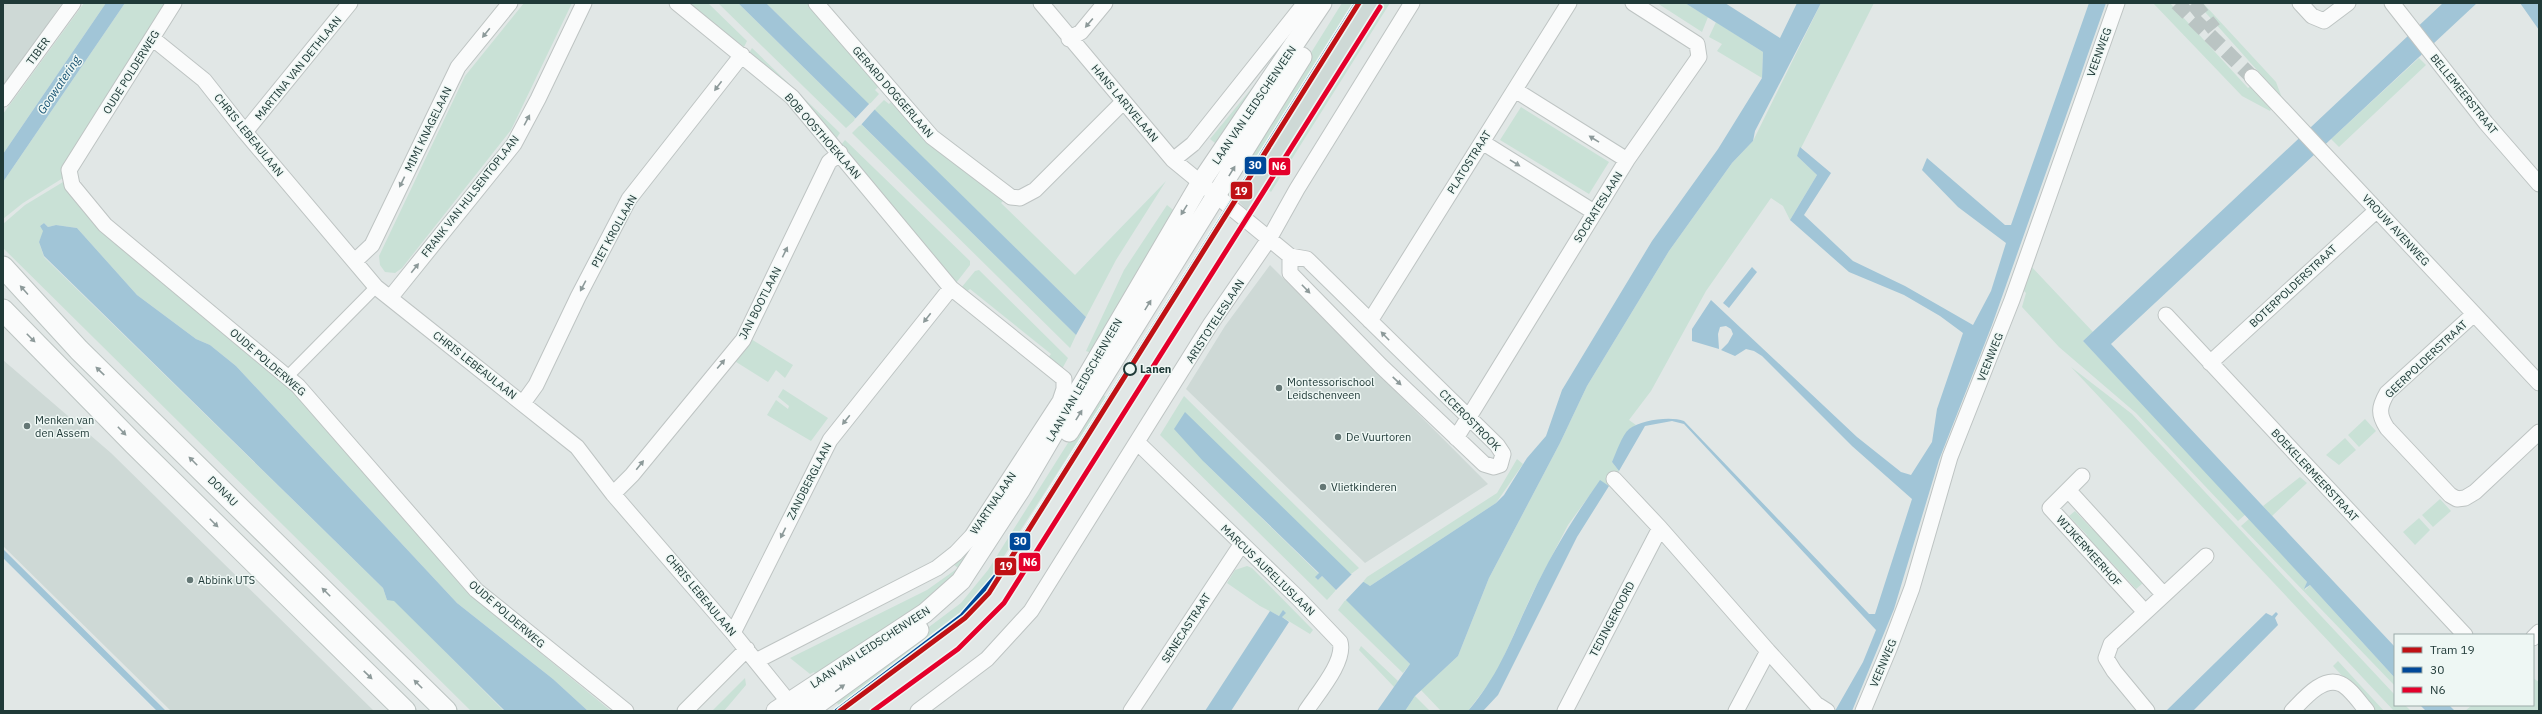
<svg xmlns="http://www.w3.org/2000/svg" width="2542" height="714" viewBox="0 0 2542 714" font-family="'IBM Plex Sans',sans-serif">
<rect width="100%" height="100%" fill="#e1e7e6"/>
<path fill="#ced9d6" d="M 3,3 L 62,3 L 3,90 Z
M 1355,3 L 1379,3 L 1247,210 L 1234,197 Z
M 1270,265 L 1488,484 L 1365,563 L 1186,389 L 1225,326 Z
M 3,360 L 111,453 L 374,711 L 171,711 L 3,546 Z"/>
<path fill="#c9e1d6" d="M 84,3 L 106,3 L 3,154 L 3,114 Z
M 125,3 L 167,3 L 63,171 L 63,178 L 23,203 L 3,219 L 3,182 Z
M 524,3 L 572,3 L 511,130 L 402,268 L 395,273 L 385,272 L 380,265 L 379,256 L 465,76 Z
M 685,3 L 708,3 L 747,41 L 744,47 Z
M 718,3 L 738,3 L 856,119 L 846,128 Z
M 766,3 L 810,3 L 880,85 L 875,90 L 879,94 L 869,105 Z
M 1342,3 L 1355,3 L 1249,172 L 1241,165 Z
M 1379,3 L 1390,3 L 1271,192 L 1263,185 Z
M 1657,3 L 1685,3 L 1708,17 L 1702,32 Z
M 1821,3 L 1874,3 L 1797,156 L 1817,175 L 1790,220 L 1783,206 L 1771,198 L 1706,291 L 1651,391 L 1629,420 L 1636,425 L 1628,430 L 1612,462 L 1619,471 L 1609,486 L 1600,481 L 1568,525 L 1532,594 L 1496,674 L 1468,711 L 1441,711 L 1421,690 L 1458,656 L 1489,578 L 1560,443 L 1587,386 L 1669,251 L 1732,163 L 1753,141 Z
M 2153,3 L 2170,3 L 2248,88 L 2251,86 L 2271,109 L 2270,111 L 2242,96 Z
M 2197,3 L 2203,3 L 2276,82 L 2282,98 Z
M 1306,14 L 1220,147 L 1210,139 L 1276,59 L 1271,55 Z
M 1716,22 L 1763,52 L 1762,78 L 1717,51 L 1722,44 L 1709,37 Z
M 752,48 L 840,133 L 836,139 L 749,53 Z
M 2419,58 L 2426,65 L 2339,147 L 2331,139 Z
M 884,100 L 889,104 L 893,100 L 1004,200 L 1001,203 L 1075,275 L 1166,181 L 1116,260 L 1086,317 L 874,110 Z
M 1521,107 L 1609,162 L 1589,194 L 1500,140 Z
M 861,124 L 1076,335 L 1070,348 L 852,133 Z
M 845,140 L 970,261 L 970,265 L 956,283 L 840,146 Z
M 63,182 L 100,231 L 297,393 L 469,594 L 611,711 L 588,711 L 553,679 L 457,603 L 236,366 L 210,345 L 196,339 L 137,295 L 77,228 L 56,225 L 48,227 L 44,223 L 40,226 L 44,231 L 39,242 L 44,257 L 383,588 L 387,600 L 394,600 L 504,711 L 471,711 L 3,248 L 3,224 L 25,205 Z
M 1167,205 L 1177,213 L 1094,354 L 1086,351 L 1124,270 Z
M 2030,265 L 2093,332 L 2083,341 L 2246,514 L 2238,521 L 2136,413 L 2059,347 L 2022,307 L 2026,293 L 2022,289 Z
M 979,270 L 1068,358 L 1062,369 L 1048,358 L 1051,354 L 970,289 L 966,292 L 961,288 L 975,271 Z
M 751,339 L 793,365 L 785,378 L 776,370 L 768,382 L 733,360 Z
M 2071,367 L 2132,414 L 2395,695 L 2395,705 L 2405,705 L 2411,711 L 2394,711 Z
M 783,389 L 828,418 L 811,441 L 767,415 L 776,400 L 788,409 L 789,406 L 778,397 Z
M 1100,392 L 1106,397 L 988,581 L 962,611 L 839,705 L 833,699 L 961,603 L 988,570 Z
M 1184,396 L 1359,568 L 1351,574 L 1203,461 L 1319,574 L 1316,578 L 1318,580 L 1322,576 L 1336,590 L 1327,600 L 1160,435 Z
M 2365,419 L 2376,431 L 2359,447 L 2348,435 Z
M 2345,438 L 2356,450 L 2339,465 L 2326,455 Z
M 1517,459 L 1523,464 L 1496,503 L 1370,586 L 1362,583 L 1367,577 L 1497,493 Z
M 2300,477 L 2307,483 L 2272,516 L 2263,506 Z
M 2440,499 L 2451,511 L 2433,527 L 2422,515 Z
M 2075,511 L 2092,529 L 2096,526 L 2117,555 L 2143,583 L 2136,589 L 2111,562 L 2108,564 L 2084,538 L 2087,535 L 2069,516 Z
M 2250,518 L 2307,582 L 2305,590 L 2310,585 L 2395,678 L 2395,686 L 2241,526 Z
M 2419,518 L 2430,530 L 2415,545 L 2403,532 Z
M 979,539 L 956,579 L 922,608 L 817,676 L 814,672 L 810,674 L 790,658 L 927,590 L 958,568 L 953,564 Z
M 1247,566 L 1252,568 L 1313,630 L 1310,634 L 1282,617 L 1283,611 L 1279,616 L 1260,606 L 1227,583 L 1235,570 Z
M 1346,599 L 1410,664 L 1403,673 L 1338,610 Z
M 1361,646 L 1398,681 L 1394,687 L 1359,650 Z
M 2338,661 L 2384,711 L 2375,711 L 2333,666 Z
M 745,678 L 746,685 L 724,711 L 712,711 Z
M 2533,678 L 2539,682 L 2539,711 L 2465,711 L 2472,705 L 2533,705 Z
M 1415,696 L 1430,711 L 1405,711 Z"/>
<path fill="#a1c5d7" d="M 106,3 L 125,3 L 3,182 L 3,154 Z
M 738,3 L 766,3 L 1086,317 L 1076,335 Z
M 1685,3 L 1725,3 L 1780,38 L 1797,3 L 1821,3 L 1755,131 L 1753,141 L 1732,163 L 1669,251 L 1587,386 L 1560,443 L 1489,578 L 1458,656 L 1415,696 L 1405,711 L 1377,711 L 1410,664 L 1322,576 L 1318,580 L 1315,577 L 1319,573 L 1203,461 L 1174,429 L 1185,412 L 1351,574 L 1370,586 L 1496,503 L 1504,495 L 1527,458 L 1546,436 L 1562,390 L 1652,241 L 1718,149 L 1762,78 L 1763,52 Z
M 2089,3 L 2106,3 L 1992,325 L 1939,460 L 1894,609 L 1852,711 L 1835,711 L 1863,662 L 1876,630 L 1684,424 L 1672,421 L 1645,426 L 1619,471 L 1612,462 C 1616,453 1622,435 1629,429 C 1641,420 1670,416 1684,421 L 1869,614 L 1875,614 L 1912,499 L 1852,446 L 1762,356 L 1754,351 L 1746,349 L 1735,356 L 1721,350 L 1728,343 L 1733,334 L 1731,329 L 1726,326 L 1720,327 L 1718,334 L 1719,349 L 1692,341 L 1692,329 L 1711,300 L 1857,437 L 1901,472 L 1911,475 L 1932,442 L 1937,409 L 1963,333 L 1940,316 L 1904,295 L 1849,272 L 1790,220 L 1817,175 L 1797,156 L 1800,147 L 1831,173 L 1804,215 L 1853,261 L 1905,286 L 1973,325 L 1991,291 L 2006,243 L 1958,207 L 1922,170 L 1927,158 L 2005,225 L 2011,225 Z
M 2443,3 L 2477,3 L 2111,344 L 2395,647 L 2395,678 L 2310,585 L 2304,589 L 2307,582 L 2083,341 Z
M 2520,3 L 2539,3 L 2539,30 Z
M 44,223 L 48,227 L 56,225 L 77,228 L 137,295 L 196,339 L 210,345 L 236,366 L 457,603 L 553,679 L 588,711 L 505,711 L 394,601 L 387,600 L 383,588 L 44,256 L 39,242 L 43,231 L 40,226 Z
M 1752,267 L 1757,272 L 1729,308 L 1723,303 Z
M 1600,480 L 1609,486 L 1577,537 L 1498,695 L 1483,711 L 1468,711 C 1500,674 1511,639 1532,595 C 1551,554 1574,517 1600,480 Z
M 3,549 L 166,711 L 157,711 L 3,558 Z
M 1283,610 L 1286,613 L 1282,617 L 1289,622 L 1231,711 L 1205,711 L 1270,611 L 1279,616 Z
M 2276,612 L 2278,614 L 2275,618 L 2278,625 L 2193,711 L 2166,711 L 2266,613 L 2272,616 Z
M 2420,705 L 2449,705 L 2455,711 L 2426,711 Z"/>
<path fill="#e1e7e6" d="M 870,103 L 876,108 L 860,126 L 854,120 Z
M 1353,573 L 1364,581 L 1345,601 L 1335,591 Z"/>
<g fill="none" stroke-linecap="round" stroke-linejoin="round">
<path stroke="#bac4c3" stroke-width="15" stroke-dasharray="15 8" stroke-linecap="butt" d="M 2177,3 L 2252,77
M 2193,3 L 2214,29"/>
<g stroke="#bec4c3" stroke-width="13">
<path id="pedestrian" d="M 287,377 L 376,287"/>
</g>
<g stroke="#bec4c3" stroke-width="17">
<path id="minor" d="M 174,3 L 69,170 L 72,185 L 105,225 L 298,386 L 476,590 L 626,711
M 677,3 L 792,97 L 951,288 L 1064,379 L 1064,389 L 1060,401 L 972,536 L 956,553 L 937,568 L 756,661
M 816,3 L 932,137 L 1011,197 L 1020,198 L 1035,190 L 1123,102
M 1041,3 L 1173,160 L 1290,256 L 1307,259 L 1497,445 L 1503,454 L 1500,465 L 1494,467 L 1484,464 L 1381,366 L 1290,273 L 1290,256
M 2300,3 L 2312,16 L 2324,21 L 2348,3
M 2392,3 L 2486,123 L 2539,184
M 152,38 L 204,80 L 245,132 L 376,287 L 577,447 L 613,494 L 733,633 L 796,711
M 1069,39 L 1081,32 L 1105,3
M 2252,77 L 2539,383
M 1515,90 L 1627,160
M 3,99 L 73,3
M 245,132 L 350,3
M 1482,142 L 1594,212
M 1173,160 L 1193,144 L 1305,3
M 355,261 L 372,245 L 458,67 L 510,3
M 390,298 L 514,144 L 538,99 L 584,3
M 2474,314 L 2387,393 C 2379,407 2378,414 2387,428 L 2450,495 L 2457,499 L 2465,498 L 2475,492 L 2539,432
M 2166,315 L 2465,635
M 1370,321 L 1569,3
M 2210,363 L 2377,210
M 523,403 L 536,385 L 578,297 L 629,199 L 742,55
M 1456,438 L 1627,160 L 1699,57 L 1697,44 L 1633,3
M 1137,442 L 1298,598 L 1340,642 C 1346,661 1317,694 1306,711
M 2082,476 L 2050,508 L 2145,612
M 1614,479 L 1660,528
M 2069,491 L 2164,595
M 613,494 L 632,475 L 743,340 L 829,162 L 840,153
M 733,633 L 830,440 L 951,288
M 2533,638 L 2539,632
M 1768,651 L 1816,704 L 1827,711
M 685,711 L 747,649
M 918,711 L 987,659 L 1031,611 L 1210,325 L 1269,239 L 1297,189 L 1412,3
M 1131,711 L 1241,545
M 1565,711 L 1660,528 L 1768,651 L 1736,711
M 1863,711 L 1889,649 L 1912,588 L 1950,457 L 2012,300 L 2117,3
M 2147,711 L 2114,671 L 2106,658 L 2111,644 L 2206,556
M 2292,711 C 2303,700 2323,675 2341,684 C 2350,688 2360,703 2367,711"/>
</g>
<g stroke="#bec4c3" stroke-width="21">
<path id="tertiary" d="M 1069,432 L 1302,57
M 776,711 L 925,613 L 961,581 L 1021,489 L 1201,182 L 1322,3
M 808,711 L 919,630"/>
</g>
<g stroke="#bdc5c3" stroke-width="23">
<path id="secondary" d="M 3,267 L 79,350 L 446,711
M 3,310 L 134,444 L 405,711"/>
</g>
<use href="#pedestrian" stroke="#fafbfb" stroke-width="11"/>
<use href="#minor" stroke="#fafbfb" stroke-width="15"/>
<use href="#tertiary" stroke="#fafbfb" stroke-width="19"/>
<use href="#secondary" stroke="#fafbfb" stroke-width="21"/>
<g stroke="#eef7f4" stroke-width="8">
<path id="bus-1" d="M 837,711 L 962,616 L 1004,567 L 1357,3"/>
</g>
<g stroke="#eef7f4" stroke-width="8">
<path id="bus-2" d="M 873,711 L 958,649 L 1004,603 L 1380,7"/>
</g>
<use href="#bus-1" stroke="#004899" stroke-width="5"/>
<use href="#bus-2" stroke="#e4002b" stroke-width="5"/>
<g stroke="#eef7f4" stroke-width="8">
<path id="tram-1" d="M 840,711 L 965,618 L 989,593 L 1359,3"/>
</g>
<use href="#tram-1" stroke="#c01115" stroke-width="5"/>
</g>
<defs><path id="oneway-solid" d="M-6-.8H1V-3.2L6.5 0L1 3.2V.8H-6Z"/></defs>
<g fill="#8d9a9a">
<use href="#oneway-solid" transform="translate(1089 23) rotate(130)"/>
<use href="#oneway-solid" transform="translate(486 33) rotate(129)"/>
<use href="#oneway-solid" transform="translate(718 86) rotate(127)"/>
<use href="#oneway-solid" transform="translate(527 120) rotate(-62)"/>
<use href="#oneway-solid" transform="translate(1594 139) rotate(-148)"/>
<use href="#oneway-solid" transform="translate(1515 163) rotate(32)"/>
<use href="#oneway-solid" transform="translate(1232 171) rotate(-58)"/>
<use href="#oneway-solid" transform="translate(402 182) rotate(116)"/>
<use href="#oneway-solid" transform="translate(1184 210) rotate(122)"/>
<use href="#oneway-solid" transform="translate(785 252) rotate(-64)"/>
<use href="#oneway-solid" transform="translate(415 268) rotate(-51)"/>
<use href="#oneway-solid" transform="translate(583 286) rotate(118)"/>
<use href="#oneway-solid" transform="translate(1306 289) rotate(46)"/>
<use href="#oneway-solid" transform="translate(24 290) rotate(-132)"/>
<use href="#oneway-solid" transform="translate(1148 305) rotate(-58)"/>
<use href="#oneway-solid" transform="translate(927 318) rotate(128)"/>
<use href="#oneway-solid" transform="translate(1385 336) rotate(-134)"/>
<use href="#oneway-solid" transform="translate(31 338) rotate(45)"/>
<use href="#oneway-solid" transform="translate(721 364) rotate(-50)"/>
<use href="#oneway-solid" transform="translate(100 371) rotate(-136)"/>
<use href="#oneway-solid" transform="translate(1397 381) rotate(44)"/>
<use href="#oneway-solid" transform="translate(1079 415) rotate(-58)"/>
<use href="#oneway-solid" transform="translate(846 420) rotate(129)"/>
<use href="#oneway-solid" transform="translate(122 431) rotate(46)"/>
<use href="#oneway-solid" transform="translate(193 461) rotate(-135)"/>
<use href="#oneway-solid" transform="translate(640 465) rotate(-51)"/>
<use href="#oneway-solid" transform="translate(214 523) rotate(45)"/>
<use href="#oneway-solid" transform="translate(783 533) rotate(116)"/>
<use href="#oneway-solid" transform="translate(326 592) rotate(-135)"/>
<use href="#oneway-solid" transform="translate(368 675) rotate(44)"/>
<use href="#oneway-solid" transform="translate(418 684) rotate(-135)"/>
<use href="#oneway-solid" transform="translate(840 688) rotate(-36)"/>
</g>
<circle fill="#eef7f4" stroke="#203a38" stroke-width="2" cx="1130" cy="369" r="6"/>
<g fill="#647775" stroke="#eef7f4" stroke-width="1.5">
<circle cx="1279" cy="388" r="4"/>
<circle cx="27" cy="426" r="4"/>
<circle cx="1338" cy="437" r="4"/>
<circle cx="1323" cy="487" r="4"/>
<circle cx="190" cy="580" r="4"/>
</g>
<g text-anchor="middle" stroke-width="3" stroke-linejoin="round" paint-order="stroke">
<g font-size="11" fill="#203a38" stroke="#eef7f4">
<text transform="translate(38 51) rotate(-54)" y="4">TIBER</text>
<text transform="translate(2099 52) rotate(-70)" y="4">VEENWEG</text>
<text transform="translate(298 68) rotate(-51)" y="4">MARTINA VAN DETHLAAN</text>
<text transform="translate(131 72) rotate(-58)" y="4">OUDE POLDERWEG</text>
<text transform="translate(893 92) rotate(49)" y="4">GERARD DOGGERLAAN</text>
<text transform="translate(2464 94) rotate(51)" y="4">BELLEMEERSTRAAT</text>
<text transform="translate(1125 103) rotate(50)" y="4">HANS LARIVELAAN</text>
<text transform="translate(1254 105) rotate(-56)" y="4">LAAN VAN LEIDSCHENVEEN</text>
<text transform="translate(428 129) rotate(-64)" y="4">MIMI KNAGELAAN</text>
<text transform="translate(249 135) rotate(51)" y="4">CHRIS LEBEAULAAN</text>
<text transform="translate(823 136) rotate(49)" y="4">BOB OOSTHOEKLAAN</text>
<text transform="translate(1469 162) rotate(-58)" y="4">PLATOSTRAAT</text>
<text transform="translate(470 196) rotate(-52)" y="4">FRANK VAN HULSENTOPLAAN</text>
<text transform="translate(1598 207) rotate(-58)" y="4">SOCRATESLAAN</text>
<text transform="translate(2396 230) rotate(47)" y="4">VROUW AVENWEG</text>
<text transform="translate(614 231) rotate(-61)" y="4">PIET KROLLAAN</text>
<text transform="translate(2293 286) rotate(-43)" y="4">BOTERPOLDERSTRAAT</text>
<text transform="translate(760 303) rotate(-63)" y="4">JAN BOOTLAAN</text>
<text transform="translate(1215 321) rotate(-57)" y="4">ARISTOTELESLAAN</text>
<text transform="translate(1990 357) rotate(-68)" y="4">VEENWEG</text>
<text transform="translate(2426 359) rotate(-43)" y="4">GEERPOLDERSTRAAT</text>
<text transform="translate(268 362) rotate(41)" y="4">OUDE POLDERWEG</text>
<text transform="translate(475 365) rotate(38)" y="4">CHRIS LEBEAULAAN</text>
<text transform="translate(1084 380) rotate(-60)" y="4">LAAN VAN LEIDSCHENVEEN</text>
<text transform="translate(1470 420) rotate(45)" y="4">CICEROSTROOK</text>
<text transform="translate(2315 475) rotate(47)" y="4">BOEKELERMEERSTRAAT</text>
<text transform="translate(809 481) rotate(-63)" y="4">ZANDBERGLAAN</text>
<text transform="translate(223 491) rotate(45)" y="4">DONAU</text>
<text transform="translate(993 503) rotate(-56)" y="4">WARTNALAAN</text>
<text transform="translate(2089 551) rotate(48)" y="4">WIJKERMEERHOF</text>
<text transform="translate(1268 570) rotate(44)" y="4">MARCUS AURELIUSLAAN</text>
<text transform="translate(701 595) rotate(50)" y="4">CHRIS LEBEAULAAN</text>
<text transform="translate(507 614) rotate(41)" y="4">OUDE POLDERWEG</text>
<text transform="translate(1612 619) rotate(-62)" y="4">TEDINGEROORD</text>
<text transform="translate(1186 628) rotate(-57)" y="4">SENECASTRAAT</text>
<text transform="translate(870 647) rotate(-33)" y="4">LAAN VAN LEIDSCHENVEEN</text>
<text transform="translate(1883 663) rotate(-67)" y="4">VEENWEG</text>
</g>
<g font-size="11" font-weight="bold" fill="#203a38" stroke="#eef7f4" text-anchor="start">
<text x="1140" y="373">Lanen</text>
</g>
<g font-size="11" fill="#203a38" stroke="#eef7f4" text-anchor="start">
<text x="1287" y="386">Montessorischool<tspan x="1287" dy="13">Leidschenveen</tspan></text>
<text x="35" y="424">Menken van<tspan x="35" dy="13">den Assem</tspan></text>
<text x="1346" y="441">De Vuurtoren</text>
<text x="1331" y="491">Vlietkinderen</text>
<text x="198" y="584">Abbink UTS</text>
</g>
<g font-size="12" font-style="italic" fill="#1a5575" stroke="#eef7f4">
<text transform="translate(59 85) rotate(-56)" y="4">Goowatering</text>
</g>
</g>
<g stroke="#eef7f4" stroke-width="1.5">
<rect x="1244" y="156" width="23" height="19" rx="4" fill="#004899"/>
<rect x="1268" y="157" width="23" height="19" rx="4" fill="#e4002b"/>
<rect x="1230" y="181" width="23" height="19" rx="4" fill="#c01115"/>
<rect x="1009" y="532" width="22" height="19" rx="4" fill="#004899"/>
<rect x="1018" y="552" width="23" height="20" rx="4" fill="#e4002b"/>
<rect x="994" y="557" width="23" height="19" rx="4" fill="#c01115"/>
</g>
<g font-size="11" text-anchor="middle" font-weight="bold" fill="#fff">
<text x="1255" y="169">30</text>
<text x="1279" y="170">N6</text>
<text x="1241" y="195">19</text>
<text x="1020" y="545">30</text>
<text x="1030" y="566">N6</text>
<text x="1006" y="570">19</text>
</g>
<rect width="2542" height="714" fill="none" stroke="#203a38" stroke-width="8"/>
<rect x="2394" y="634" width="140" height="72" fill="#eef7f4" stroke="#9caba9"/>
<rect x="2402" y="647" width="20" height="6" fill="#c01115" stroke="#9caba9"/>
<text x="2430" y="654" font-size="12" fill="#203a38">Tram 19</text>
<rect x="2402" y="667" width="20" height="6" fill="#004899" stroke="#9caba9"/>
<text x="2430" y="674" font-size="12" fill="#203a38">30</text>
<rect x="2402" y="687" width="20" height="6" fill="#e4002b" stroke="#9caba9"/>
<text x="2430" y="694" font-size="12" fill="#203a38">N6</text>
</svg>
